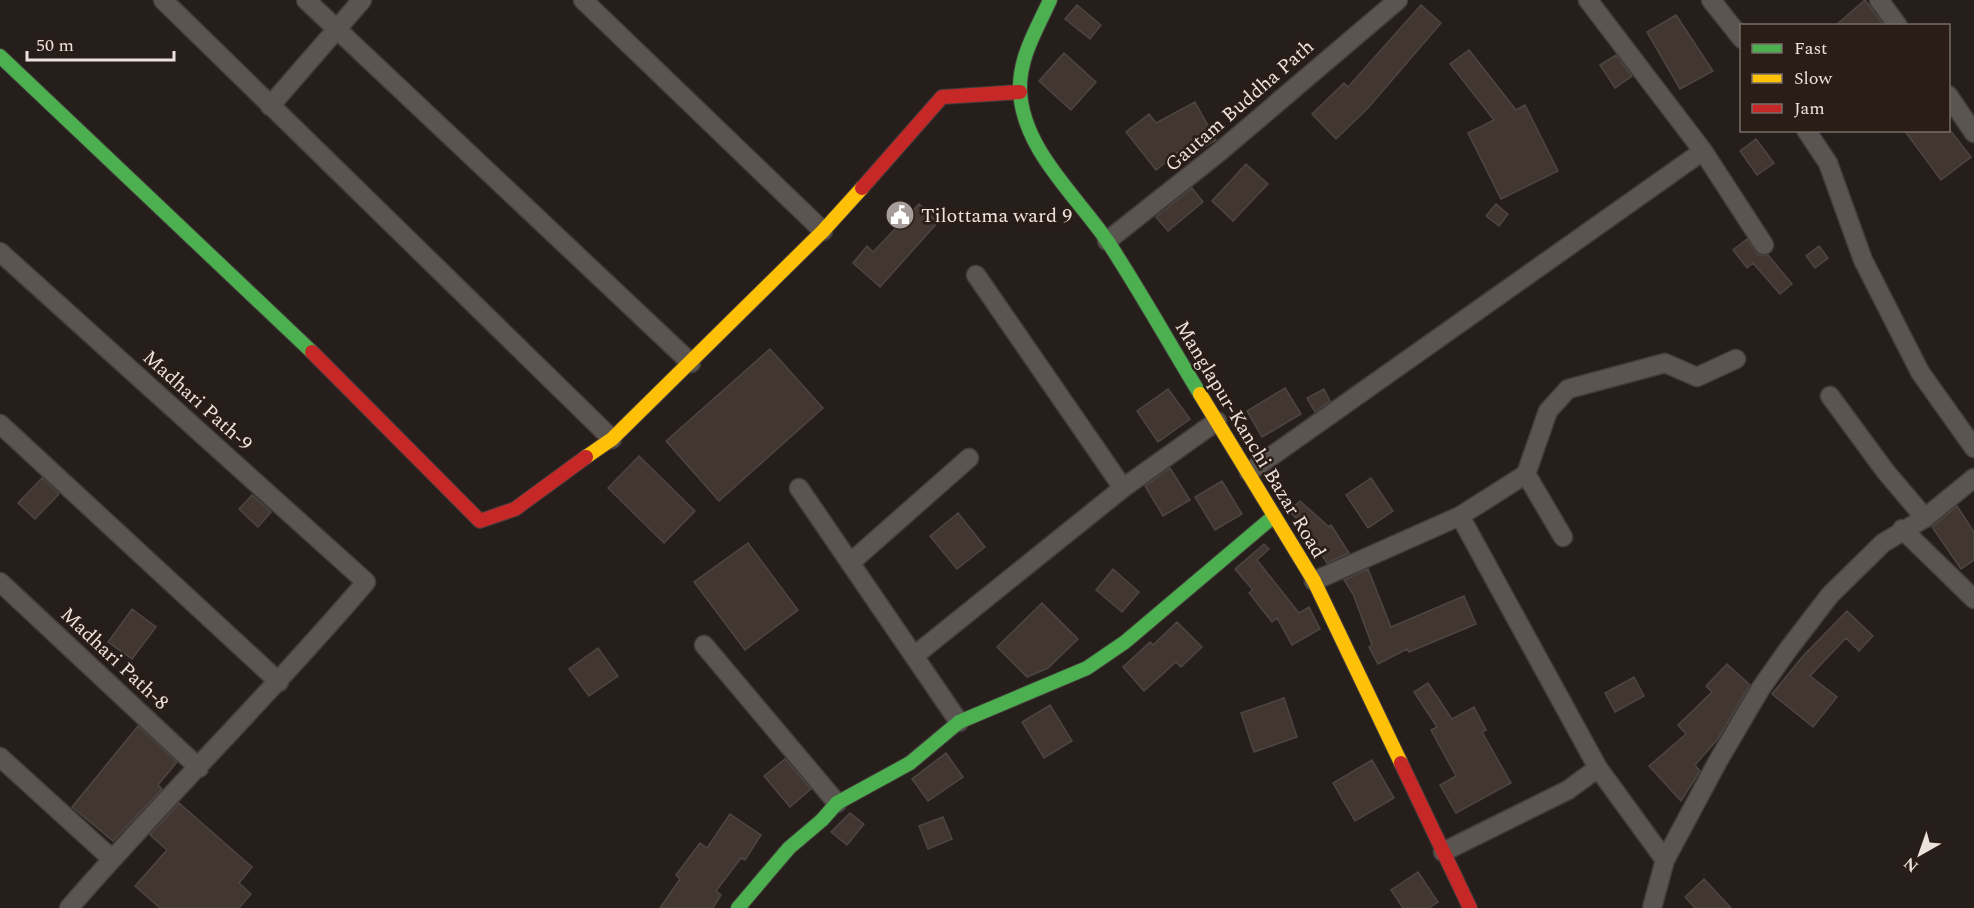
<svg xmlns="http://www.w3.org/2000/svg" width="1974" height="908" viewBox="0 0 1974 908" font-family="Spectral,serif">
<rect width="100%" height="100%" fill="#261e1b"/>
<path fill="#423730" stroke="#4c4643" stroke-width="1.5" d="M 1865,0 L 1884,26 L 1835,26 Z
M 1077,5 L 1101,25 L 1090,39 L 1065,19 Z
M 1421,5 L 1441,23 L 1368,108 L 1336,139 L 1312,114 L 1344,83 L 1348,87 Z
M 1676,15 L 1713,71 L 1680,89 L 1647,32 Z
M 1469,50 L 1516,110 L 1525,105 L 1558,171 L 1501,199 L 1468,133 L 1494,120 L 1450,64 Z
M 1064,53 L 1096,82 L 1071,110 L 1039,81 Z
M 1616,55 L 1632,76 L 1615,88 L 1600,65 Z
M 1195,102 L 1216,140 L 1184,159 L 1180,151 L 1156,170 L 1126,132 L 1149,114 L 1156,123 Z
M 1904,130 L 1950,130 L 1971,157 L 1941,180 Z
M 1756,139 L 1774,163 L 1757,175 L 1740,151 Z
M 1246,164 L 1268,184 L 1233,221 L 1212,201 Z
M 1192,188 L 1203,202 L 1168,231 L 1156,217 Z
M 919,204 L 938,222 L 880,287 L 853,263 L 867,246 L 873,252 Z
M 1496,204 L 1508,214 L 1499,226 L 1486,216 Z
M 1747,239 L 1758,255 L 1768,255 L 1792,284 L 1780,294 L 1753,263 L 1747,268 L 1733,250 Z
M 1819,246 L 1828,258 L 1815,268 L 1806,256 Z
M 770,349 L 823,408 L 719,501 L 666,441 Z
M 1285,388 L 1301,414 L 1262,437 L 1247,411 Z
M 1168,389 L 1190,419 L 1158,442 L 1137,411 Z
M 1324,389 L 1330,401 L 1315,412 L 1307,398 Z
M 639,456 L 695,511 L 664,543 L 608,488 Z
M 1170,468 L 1190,500 L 1163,516 L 1145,486 Z
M 42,478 L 59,494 L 35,519 L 18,503 Z
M 1371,478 L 1393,511 L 1368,528 L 1346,495 Z
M 1222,481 L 1242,514 L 1215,530 L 1195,497 Z
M 252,495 L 271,512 L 258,527 L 239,509 Z
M 1300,501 L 1329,527 L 1331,525 L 1349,553 L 1327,563 L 1303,525 L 1289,511 Z
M 1957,506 L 1974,532 L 1974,560 L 1961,569 L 1932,527 Z
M 958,513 L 985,547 L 957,569 L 930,536 Z
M 748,543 L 798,610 L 745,650 L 694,582 Z
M 1264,544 L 1269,549 L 1257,560 L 1299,613 L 1309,607 L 1320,629 L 1292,645 L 1277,618 L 1272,622 L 1249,593 L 1253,590 L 1235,569 Z
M 1113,569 L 1139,592 L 1122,612 L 1096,590 Z
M 1368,569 L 1391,627 L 1464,596 L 1476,624 L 1409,652 L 1407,649 L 1378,664 L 1369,647 L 1372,645 L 1353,594 L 1344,580 Z
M 1042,603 L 1078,639 L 1048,668 L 1027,677 L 997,647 Z
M 132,609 L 156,627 L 132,659 L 108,642 Z
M 1847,611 L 1873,636 L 1859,651 L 1846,638 L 1810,676 L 1837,697 L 1813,727 L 1772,694 L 1803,656 Z
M 1177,622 L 1202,647 L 1181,667 L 1176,662 L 1144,691 L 1123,667 L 1150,642 L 1153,645 Z
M 598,648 L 618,676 L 589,696 L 569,669 Z
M 1727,664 L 1750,685 L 1717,740 L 1695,765 L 1700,771 L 1681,801 L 1649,766 L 1686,734 L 1678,725 L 1712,692 L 1706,686 Z
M 1634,677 L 1644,696 L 1615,712 L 1605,693 Z
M 1428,683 L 1452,719 L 1474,707 L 1486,730 L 1482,732 L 1511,783 L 1456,813 L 1440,785 L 1456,776 L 1431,730 L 1437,727 L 1414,692 Z
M 1284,698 L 1297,737 L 1254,752 L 1241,713 Z
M 1050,705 L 1072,741 L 1044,758 L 1022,722 Z
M 138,726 L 177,762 L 158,785 L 162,789 L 113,841 L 72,807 Z
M 946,753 L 963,777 L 928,801 L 912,779 Z
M 785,759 L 811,789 L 790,807 L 764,776 Z
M 1372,760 L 1394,798 L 1355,821 L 1333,783 Z
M 179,803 L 252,867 L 239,883 L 251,894 L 239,908 L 160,908 L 135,886 L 167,850 L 150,835 Z
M 850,813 L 864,824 L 847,845 L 831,832 Z
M 730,814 L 761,835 L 745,860 L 741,858 L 716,891 L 721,895 L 713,908 L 660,908 L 680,879 L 676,875 L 700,843 L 707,848 Z
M 943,817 L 952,839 L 928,849 L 919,826 Z
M 1418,872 L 1438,902 L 1429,908 L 1403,908 L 1391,890 Z
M 1704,879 L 1731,908 L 1695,908 L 1685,897 Z"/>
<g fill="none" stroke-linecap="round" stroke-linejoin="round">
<g stroke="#423c3a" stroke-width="21">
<path id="street" d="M 163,0 L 612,439
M 306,0 L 691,363
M 583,0 L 823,231
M 1588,0 L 1703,151 L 1764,245
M 1711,0 L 1742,39
M 1879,0 L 1898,26
M 1948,95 L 1974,133
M 270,106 L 362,0
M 1806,130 L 1828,163 L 1863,260 L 1920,372 L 1974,448
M 1107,241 L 1217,154 L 1398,0
M 0,252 L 366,582 C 271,694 165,797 69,908
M 976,275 L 1123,488
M 1830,396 L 1886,472 L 1925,518
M 0,424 L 279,682
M 1249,472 L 1703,151
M 1526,474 L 1563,537
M 799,488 L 959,722
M 1460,516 L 1598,768
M 1902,529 L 1974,599
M 850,563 L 969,458
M 1314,581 L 1460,516 L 1526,474 L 1548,411 L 1568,389 L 1665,363 L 1697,377 L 1736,359
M 0,582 L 199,768
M 704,645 L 837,803
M 914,656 L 1123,488 L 1217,421
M 0,757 L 112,859
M 1443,852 L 1568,790 L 1598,768 L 1665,860
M 1652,908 L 1665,860 L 1718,761 L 1761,688 L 1787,651 L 1830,595 L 1883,543 L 1925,518 L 1974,478"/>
</g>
<g stroke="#423c3a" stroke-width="16">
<path id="fast" d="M 1050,0 C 1037,29 1019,57 1020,90 C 1022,149 1077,196 1108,242 C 1140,291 1169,343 1200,394
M 0,56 L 312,352
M 738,908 L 789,848 L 822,820 L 837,803 L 910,763 L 959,722 L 1087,668 L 1125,642 L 1274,516"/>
</g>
<g stroke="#423c3a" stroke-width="16">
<path id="slow" d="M 1200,394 L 1314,581 L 1401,763
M 586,457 L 612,439 L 823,231 L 862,188"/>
</g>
<g stroke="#423c3a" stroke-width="16">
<path id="jam" d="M 862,188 L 942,97 L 1020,92
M 312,352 L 480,521 L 515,509 L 586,457
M 1401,763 L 1470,908"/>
</g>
<use href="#street" stroke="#5b5552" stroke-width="18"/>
<use href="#fast" stroke="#4caf50" stroke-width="14"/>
<use href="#slow" stroke="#ffc107" stroke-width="14"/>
<use href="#jam" stroke="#c62828" stroke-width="14"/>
</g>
<defs>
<g id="civic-disc" transform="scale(1.5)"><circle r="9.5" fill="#a69d9a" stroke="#2a1d17"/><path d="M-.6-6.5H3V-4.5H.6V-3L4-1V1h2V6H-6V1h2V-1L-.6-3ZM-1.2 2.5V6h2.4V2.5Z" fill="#fff"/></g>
</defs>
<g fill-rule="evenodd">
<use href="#civic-disc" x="900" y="215"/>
</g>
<g text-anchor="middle" stroke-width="5" stroke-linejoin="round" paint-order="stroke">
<g font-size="20" fill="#ebe2de" stroke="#2a1d17">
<text transform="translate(1239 105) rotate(-41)" y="7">Gautam Buddha Path</text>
<text transform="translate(198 400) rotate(42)" y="7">Madhari Path-9</text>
<text transform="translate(1251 439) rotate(59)" y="7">Manglapur-Kanchi Bazar Road</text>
<text transform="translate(115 658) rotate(43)" y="7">Madhari Path-8</text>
</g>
<g font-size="20" fill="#ebe2de" stroke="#2a1d17" text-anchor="start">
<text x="921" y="222">Tilottama ward 9</text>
</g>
</g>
<rect x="1740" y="24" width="210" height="108" fill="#2a1d17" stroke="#776c67" stroke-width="1.5"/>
<rect x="1752" y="44" width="30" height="9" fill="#4caf50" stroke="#776c67" stroke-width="1.5"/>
<text x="1794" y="54" font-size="18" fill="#ebe2de">Fast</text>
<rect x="1752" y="74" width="30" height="9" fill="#ffc107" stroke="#776c67" stroke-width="1.5"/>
<text x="1794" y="84" font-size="18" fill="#ebe2de">Slow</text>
<rect x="1752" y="104" width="30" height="9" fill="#c62828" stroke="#776c67" stroke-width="1.5"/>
<text x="1794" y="114" font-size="18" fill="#ebe2de">Jam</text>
<g transform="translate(1920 854) rotate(220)" stroke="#2a1d17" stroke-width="4.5" paint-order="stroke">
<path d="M0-4.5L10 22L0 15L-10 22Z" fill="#ebe2de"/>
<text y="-9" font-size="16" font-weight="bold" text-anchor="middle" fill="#ebe2de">N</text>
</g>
<path d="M27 51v9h147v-9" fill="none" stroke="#ebe2de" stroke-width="3"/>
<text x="36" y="51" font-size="18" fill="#ebe2de" stroke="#2a1d17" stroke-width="4.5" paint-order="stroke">50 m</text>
</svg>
